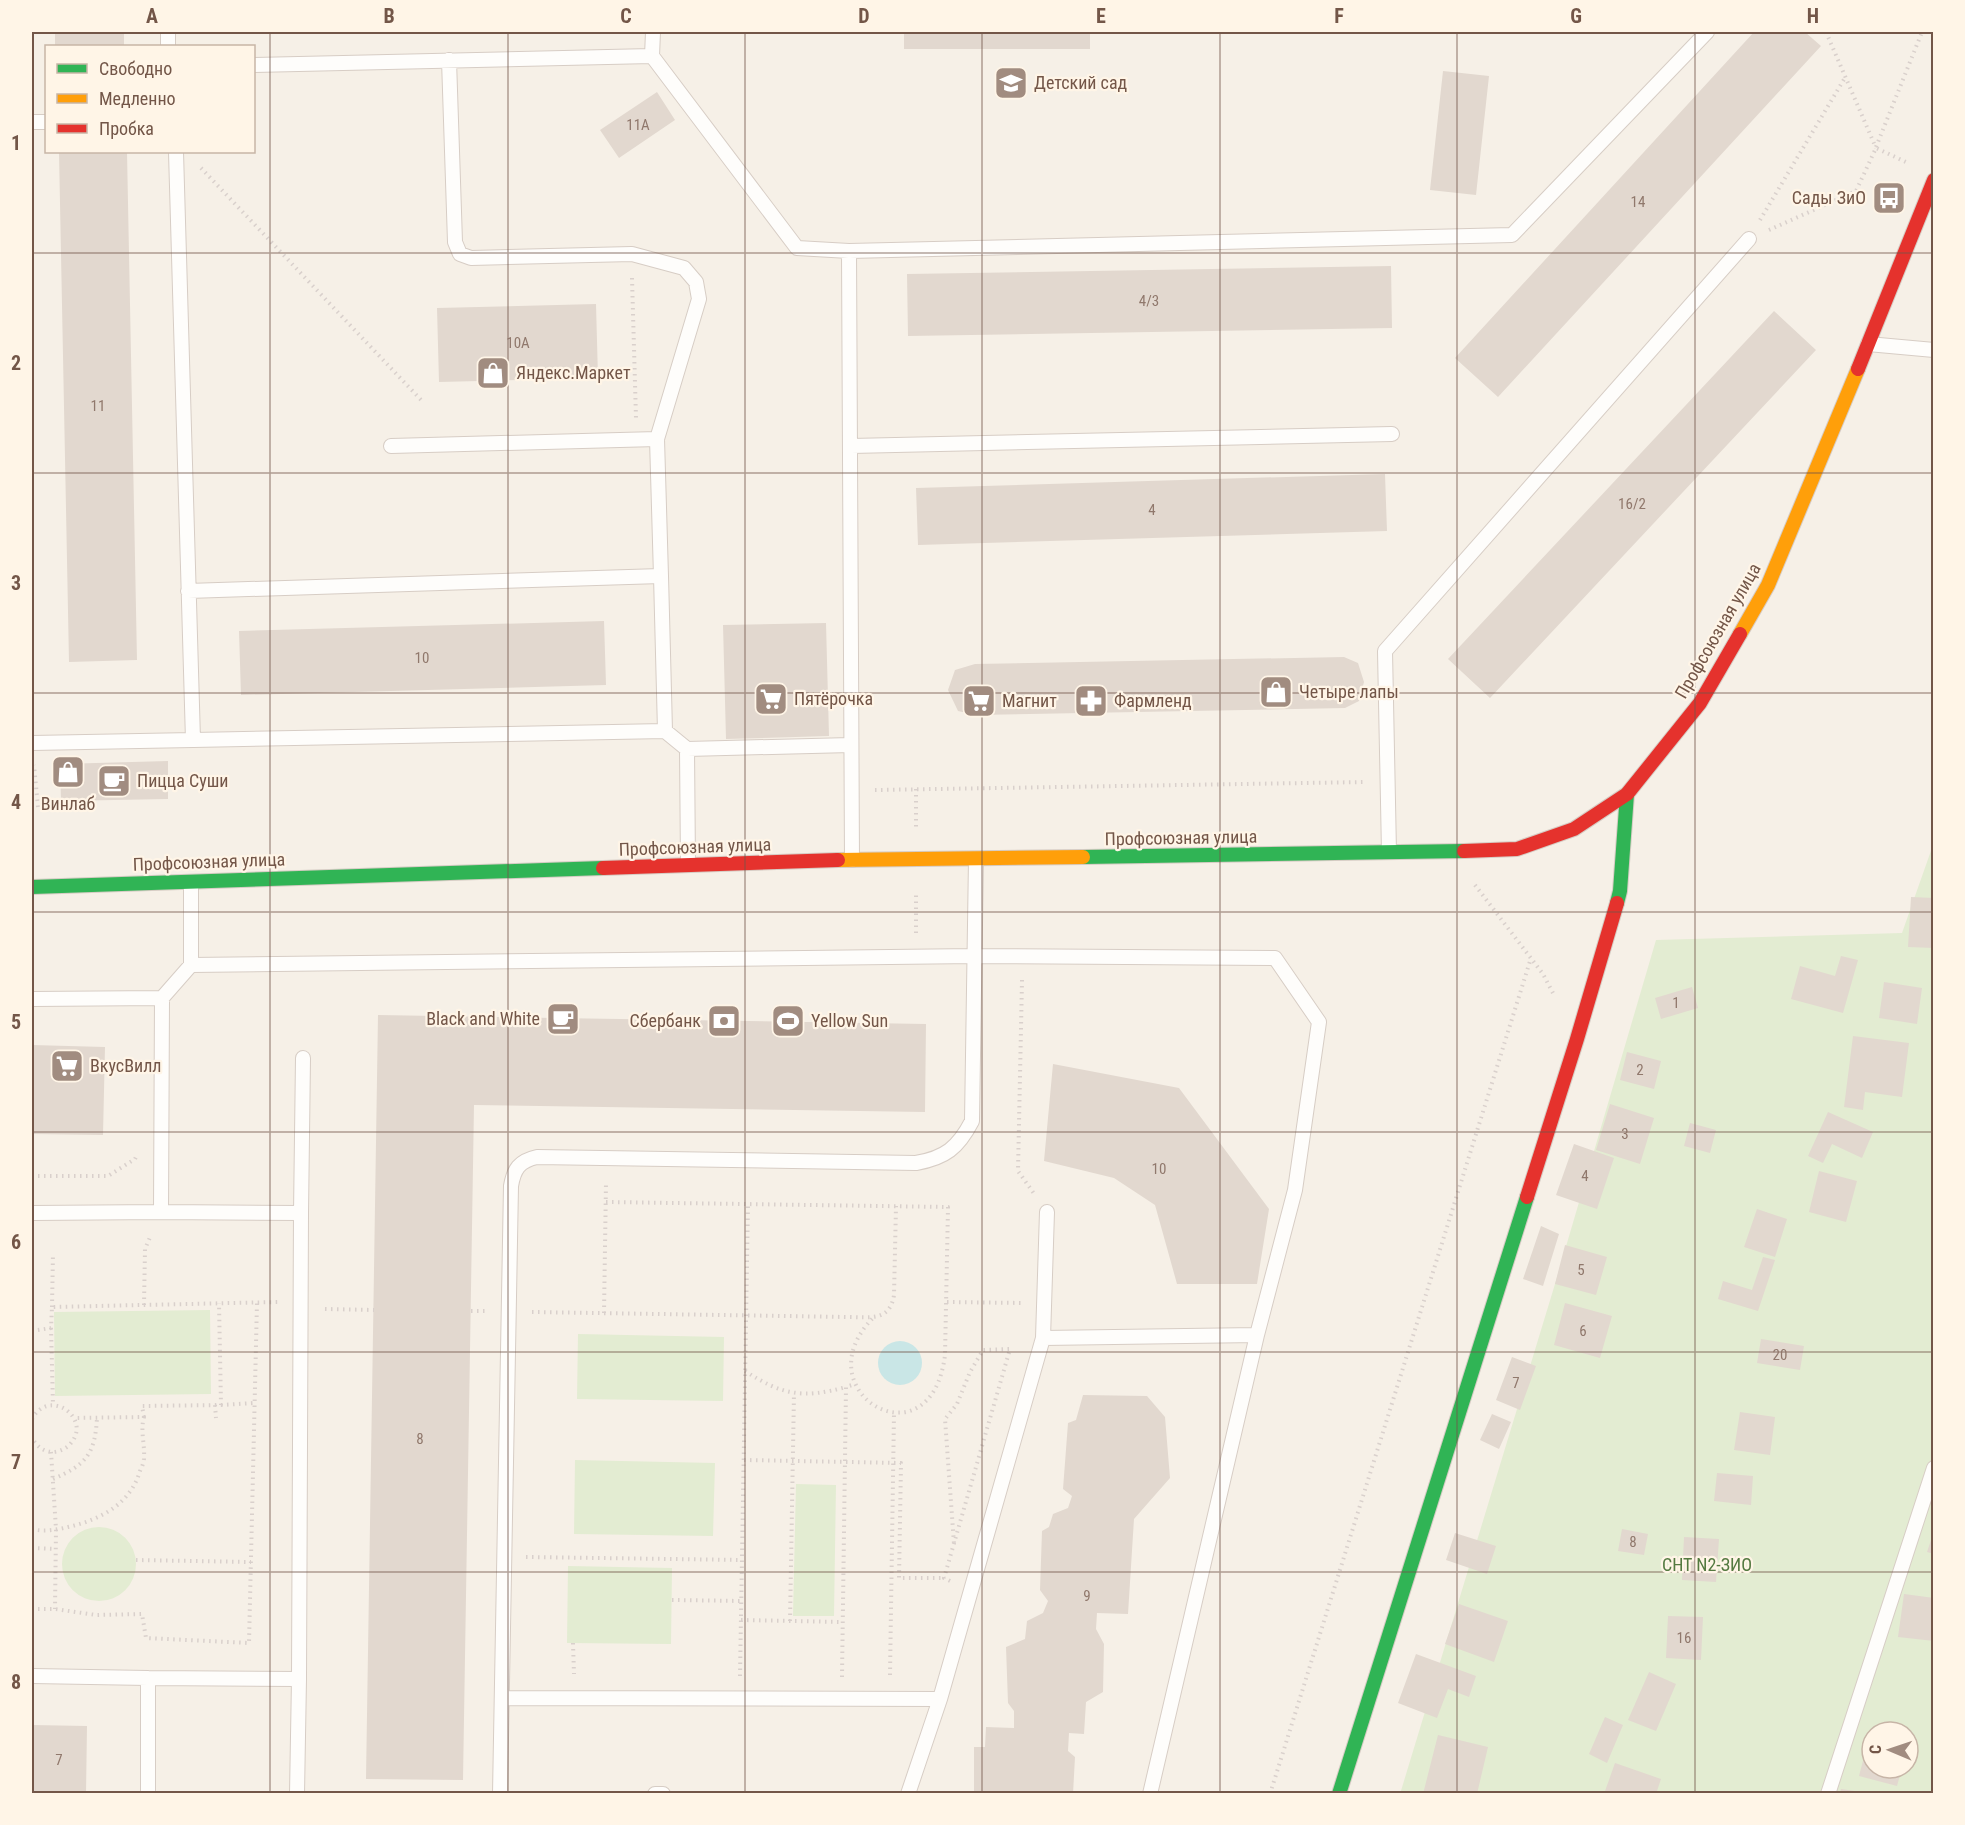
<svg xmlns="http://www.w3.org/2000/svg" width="1965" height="1825" viewBox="0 0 1965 1825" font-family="'Roboto Condensed',sans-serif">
<rect width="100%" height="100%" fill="#f6f0e7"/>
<path fill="#e3ecd2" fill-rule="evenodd" d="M 1933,845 L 1933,1793 L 1400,1794 L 1555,1284 L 1656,940 L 1902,933 ZM 1872,1732 L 1908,1732 L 1908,1768 L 1872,1768 Z
M 210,1310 L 211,1394 L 55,1396 L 54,1312 Z
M 578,1334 L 724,1337 L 723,1401 L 577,1399 Z
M 575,1460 L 715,1463 L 713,1536 L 574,1534 Z
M 796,1484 L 836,1485 L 834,1616 L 793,1616 Z
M62 1564a37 37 0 1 1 74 0a37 37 0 1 1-74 0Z
M 568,1566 L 672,1568 L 671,1644 L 567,1643 Z"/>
<path fill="#c9e6e6" d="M878 1363a22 22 0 1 1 44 0a22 22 0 1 1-44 0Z"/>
<path fill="#e2d8cf" d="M 55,32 L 124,32 L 124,46 L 55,46 Z
M 904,32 L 1090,32 L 1090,49 L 904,49 Z
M 1754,32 L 1805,32 L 1821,46 L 1498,397 L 1455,358 Z
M 1443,71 L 1489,76 L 1476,195 L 1430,190 Z
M 657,92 L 675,120 L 619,158 L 600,130 Z
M 59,152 L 127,152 L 137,660 L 69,662 Z
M 1391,266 L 1392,328 L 908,336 L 907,274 Z
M 596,304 L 598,378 L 439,382 L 437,308 Z
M 1774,311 L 1816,350 L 1490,698 L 1448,659 Z
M 1385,474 L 1387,531 L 918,545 L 916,488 Z
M 604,621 L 606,685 L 241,695 L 239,631 Z
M 826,623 L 829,736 L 726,739 L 723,625 Z
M 1344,657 L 1358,663 L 1364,682 L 1359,701 L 1345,708 L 976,715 L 958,711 L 948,690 L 955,670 L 975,664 Z
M 168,761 L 168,799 L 61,801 L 60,764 Z
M 1911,897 L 1934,898 L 1934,948 L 1908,947 Z
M 1841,956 L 1858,960 L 1843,1013 L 1791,999 L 1800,966 L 1835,976 Z
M 1884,982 L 1922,988 L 1917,1024 L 1879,1018 Z
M 1692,987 L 1698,1008 L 1661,1019 L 1655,998 Z
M 378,1015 L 926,1024 L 925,1112 L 474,1105 L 463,1780 L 366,1779 Z
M 1853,1036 L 1909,1043 L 1902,1097 L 1865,1092 L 1863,1110 L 1844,1107 Z
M 32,1045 L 105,1047 L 103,1135 L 32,1134 Z
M 1627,1052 L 1661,1061 L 1654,1089 L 1620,1080 Z
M 1053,1064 L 1179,1088 L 1269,1209 L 1257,1284 L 1177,1284 L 1155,1205 L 1114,1178 L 1044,1161 Z
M 1610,1104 L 1654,1118 L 1640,1164 L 1596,1150 Z
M 1828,1112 L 1873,1132 L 1862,1158 L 1832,1144 L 1823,1163 L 1808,1156 Z
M 1690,1123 L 1716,1130 L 1710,1153 L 1684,1146 Z
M 1574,1144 L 1614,1158 L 1597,1209 L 1556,1195 Z
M 1819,1171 L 1857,1181 L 1846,1222 L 1809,1212 Z
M 1757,1209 L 1787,1219 L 1775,1257 L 1744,1247 Z
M 1541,1226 L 1559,1234 L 1543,1286 L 1523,1279 Z
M 1565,1245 L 1607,1257 L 1596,1295 L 1555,1284 Z
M 1763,1257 L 1775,1260 L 1758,1311 L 1718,1299 L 1723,1281 L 1752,1290 Z
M 1565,1303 L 1612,1316 L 1600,1358 L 1554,1345 Z
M 1761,1339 L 1804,1346 L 1800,1370 L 1757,1363 Z
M 1512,1357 L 1536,1366 L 1520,1410 L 1496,1400 Z
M 1083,1395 L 1147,1396 L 1165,1417 L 1170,1478 L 1134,1519 L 1128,1614 L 1097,1613 L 1096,1629 L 1104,1644 L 1103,1692 L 1086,1702 L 1084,1734 L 1069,1733 L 1068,1751 L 1075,1757 L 1073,1794 L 974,1794 L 974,1747 L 985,1747 L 986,1727 L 1014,1728 L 1014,1711 L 1008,1703 L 1006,1647 L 1025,1639 L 1027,1621 L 1043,1613 L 1048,1601 L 1040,1590 L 1042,1531 L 1049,1527 L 1053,1514 L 1068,1508 L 1072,1496 L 1063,1489 L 1068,1423 L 1076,1420 Z
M 1740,1412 L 1775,1417 L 1770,1455 L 1734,1450 Z
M 1492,1414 L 1511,1422 L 1499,1449 L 1480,1440 Z
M 1717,1473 L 1753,1476 L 1751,1505 L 1714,1501 Z
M 1622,1529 L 1648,1534 L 1644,1555 L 1618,1551 Z
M 1455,1533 L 1496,1546 L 1487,1574 L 1446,1560 Z
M 1933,1534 L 1934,1534 L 1934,1554 L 1927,1552 Z
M 1684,1537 L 1719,1539 L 1716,1582 L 1682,1580 Z
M 1904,1594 L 1934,1598 L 1934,1641 L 1898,1637 Z
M 1459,1604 L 1508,1621 L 1494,1662 L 1445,1644 Z
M 1668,1616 L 1703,1617 L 1701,1660 L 1666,1658 Z
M 1416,1654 L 1476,1676 L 1469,1697 L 1448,1689 L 1437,1718 L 1398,1703 Z
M 1649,1672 L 1676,1684 L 1656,1731 L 1628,1720 Z
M 1605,1717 L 1623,1725 L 1607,1763 L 1589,1754 Z
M 32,1725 L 87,1726 L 86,1794 L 32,1794 Z
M 1871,1730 L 1872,1768 L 1902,1768 L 1897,1786 L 1859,1776 Z
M 1438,1735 L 1488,1747 L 1477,1794 L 1423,1794 Z
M 1615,1763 L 1661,1779 L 1656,1794 L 1604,1794 Z
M 1841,1789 L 1861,1792 L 1861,1794 L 1840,1794 Z"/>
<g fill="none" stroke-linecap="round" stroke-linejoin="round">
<g stroke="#d7cdc5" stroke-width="16">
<path id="lane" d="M 168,32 L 168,46
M 652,56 L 653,32
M 449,60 L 455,242 L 460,254 L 471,258 L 632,254 L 684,268 L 696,282 L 699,299 L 657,439 L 661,576
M 254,65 L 652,56 L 797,248 L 849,251 L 852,860
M 32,122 L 46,122
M 176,152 L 193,740 L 665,731 L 687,749 L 688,865
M 849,251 L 1512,235 L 1707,32
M 1868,344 L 1934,350
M 391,446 L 657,439
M 851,446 L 1392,434
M 188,591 L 661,576 L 665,731
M 32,743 L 193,740
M 687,749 L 851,745
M 1389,852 L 1385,651 L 1749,239
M 191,965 L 975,956 L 1275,958 L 1319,1022 L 1295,1190 L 1257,1335 L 1043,1338 L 940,1699 L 502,1698
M 162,998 L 191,965 L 191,882
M 32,999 L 162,998 L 161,1212 L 301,1213 L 299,1679 L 148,1678 L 148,1794
M 32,1213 L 161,1212
M 301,1213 L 303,1058
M 1043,1338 L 1047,1212
M 32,1676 L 148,1678
M 297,1794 L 299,1679
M 500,1794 L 511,1186 C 514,1169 519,1161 537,1157 L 916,1163 C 945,1158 958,1148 972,1121 L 976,859
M 655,1794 L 663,1794
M 908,1794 L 940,1699
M 1150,1794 L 1257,1335
M 1828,1794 L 1934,1468"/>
</g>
<g stroke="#d6ccc4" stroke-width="16">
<path id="fast" d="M 1083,857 L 1464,851
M 32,887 L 603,868
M 1617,903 L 1620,891 L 1627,794
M 1339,1794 L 1527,1197"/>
</g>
<g stroke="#d6ccc4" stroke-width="16">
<path id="slow" d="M 1740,634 L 1768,585 L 1858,369
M 838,860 L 1083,857"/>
</g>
<g stroke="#d6ccc4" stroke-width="16">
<path id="jam" d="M 1858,369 L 1934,180
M 1464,851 L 1517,849 L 1574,829 L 1627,794 L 1700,703 L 1740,634
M 603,868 L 838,860
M 1527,1197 L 1577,1039 L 1617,903"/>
</g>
<path stroke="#d9d0cc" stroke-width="4" stroke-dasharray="1.5 4.5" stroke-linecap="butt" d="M 1826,32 L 1876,148
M 1876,147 L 1922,32
M 201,168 L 423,402
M 1760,220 L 1846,76
M 1769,230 L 1856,191 L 1876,148 L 1908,163
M 632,278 L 636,418
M 32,699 L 32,719
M 916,789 L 916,828
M 875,790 L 1366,782
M 32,807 L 38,807 L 34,765
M 1475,885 L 1543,974 L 1554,995
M 916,933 L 916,892
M 1022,980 L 1018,1171 L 1035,1195
M 32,1176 L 108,1176 L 135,1159 L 137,1155
M 606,1202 L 948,1207 L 945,1355 C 931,1469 799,1391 874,1317
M 947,1302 L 1023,1303
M 144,1305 L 145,1249 L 151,1235
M 52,1307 L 53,1253
M 325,1309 L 374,1310
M 471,1311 L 485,1311
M 532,1312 L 847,1317 C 869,1317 890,1322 894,1295 L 896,1206
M 604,1313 L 606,1182
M 51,1328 L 53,1405
M 32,1331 L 51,1328 L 52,1307 L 278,1302
M 745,1371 C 782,1395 803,1399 846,1387
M 215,1405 L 216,1418
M 221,1405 L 254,1403
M 144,1417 L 142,1406 L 221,1405 L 219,1303
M 32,1419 C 49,1387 92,1418 71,1443 C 67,1448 61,1451 54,1452 C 44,1452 37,1447 32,1438
M 51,1452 L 56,1529 L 55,1609
M 744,1460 L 901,1463 L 899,1578 L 944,1578
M 53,1479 C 86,1465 95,1454 97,1418
M 32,1529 C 43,1532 56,1530 68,1527 C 99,1520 130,1505 140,1471 C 142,1467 144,1462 144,1458 C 145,1444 140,1431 144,1417 L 74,1418
M 32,1548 L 55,1549
M 526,1557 L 742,1560
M 136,1560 L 251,1562
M 950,1581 L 944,1578 L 1010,1349 L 983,1350 L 970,1372 L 957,1404 L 945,1419 L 954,1544
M 672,1600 L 742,1601
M 32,1609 L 55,1609 L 96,1615 L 142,1614 L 146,1638 L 249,1643 L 257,1302
M 741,1620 L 842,1622
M 790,1621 L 794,1393
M 573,1643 L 574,1674
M 890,1675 L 894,1413
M 740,1676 L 748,1204
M 842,1677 L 846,1387 L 855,1384
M 1270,1794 L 1531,958"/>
<use href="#lane" stroke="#fefdfb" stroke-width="14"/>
<use href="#fast" stroke="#30b455" stroke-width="14"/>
<use href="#slow" stroke="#ff9f0a" stroke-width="14"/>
<use href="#jam" stroke="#e5322d" stroke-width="14"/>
</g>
<path fill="none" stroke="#735648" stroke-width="1.5" stroke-opacity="0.55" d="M 270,32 L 270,1794M 508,32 L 508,1794M 745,32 L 745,1794M 982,32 L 982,1794M 1220,32 L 1220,1794M 1457,32 L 1457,1794M 1695,32 L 1695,1794M 32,253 L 1934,253M 32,473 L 1934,473M 32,693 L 1934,693M 32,912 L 1934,912M 32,1132 L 1934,1132M 32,1352 L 1934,1352M 32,1572 L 1934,1572"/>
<defs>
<g id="school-square" transform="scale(1.725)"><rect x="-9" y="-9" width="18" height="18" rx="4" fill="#a18c80" stroke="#fff5e7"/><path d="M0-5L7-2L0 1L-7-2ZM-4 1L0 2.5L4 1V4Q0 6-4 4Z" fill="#fff"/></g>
<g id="bus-square" transform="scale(1.725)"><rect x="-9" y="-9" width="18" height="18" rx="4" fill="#a18c80" stroke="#fff5e7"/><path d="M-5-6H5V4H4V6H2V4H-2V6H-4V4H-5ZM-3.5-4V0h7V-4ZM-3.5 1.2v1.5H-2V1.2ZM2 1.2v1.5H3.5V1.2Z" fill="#fff"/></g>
<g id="shop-square" transform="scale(1.725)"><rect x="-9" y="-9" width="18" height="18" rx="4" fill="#a18c80" stroke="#fff5e7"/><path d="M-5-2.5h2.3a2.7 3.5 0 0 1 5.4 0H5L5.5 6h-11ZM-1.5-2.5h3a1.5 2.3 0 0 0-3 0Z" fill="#fff"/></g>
<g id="supermarket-square" transform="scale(1.725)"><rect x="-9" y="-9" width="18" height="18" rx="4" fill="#a18c80" stroke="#fff5e7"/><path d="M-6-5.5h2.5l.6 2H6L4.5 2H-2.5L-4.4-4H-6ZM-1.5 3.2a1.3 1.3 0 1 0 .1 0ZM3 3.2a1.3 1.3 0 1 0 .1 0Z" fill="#fff"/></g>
<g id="pharmacy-square" transform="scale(1.725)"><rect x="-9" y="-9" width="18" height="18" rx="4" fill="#a18c80" stroke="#fff5e7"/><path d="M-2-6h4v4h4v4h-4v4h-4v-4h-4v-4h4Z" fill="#fff"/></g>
<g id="cafe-square" transform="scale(1.725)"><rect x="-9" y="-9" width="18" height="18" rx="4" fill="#a18c80" stroke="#fff5e7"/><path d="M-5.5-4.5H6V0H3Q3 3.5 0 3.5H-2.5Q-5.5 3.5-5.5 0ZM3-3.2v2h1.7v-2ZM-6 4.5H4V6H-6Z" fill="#fff"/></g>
<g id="bank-square" transform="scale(1.725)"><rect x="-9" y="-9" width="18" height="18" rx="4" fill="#a18c80" stroke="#fff5e7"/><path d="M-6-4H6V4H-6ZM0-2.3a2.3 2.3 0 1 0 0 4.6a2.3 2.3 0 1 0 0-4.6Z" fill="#fff"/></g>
<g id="stadium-square" transform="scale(1.725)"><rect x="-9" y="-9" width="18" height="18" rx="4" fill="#a18c80" stroke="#fff5e7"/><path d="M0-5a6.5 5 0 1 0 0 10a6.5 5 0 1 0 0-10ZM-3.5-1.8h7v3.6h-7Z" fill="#fff"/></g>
</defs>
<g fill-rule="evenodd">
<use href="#school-square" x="1011" y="83"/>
<use href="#bus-square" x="1889" y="198"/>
<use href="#shop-square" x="493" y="373"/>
<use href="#shop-square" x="1276" y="692"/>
<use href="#supermarket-square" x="771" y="699"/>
<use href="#supermarket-square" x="979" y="701"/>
<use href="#pharmacy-square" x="1091" y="701"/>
<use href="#shop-square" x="68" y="772"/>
<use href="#cafe-square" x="114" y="781"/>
<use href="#cafe-square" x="563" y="1019"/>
<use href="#bank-square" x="724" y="1021"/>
<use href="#stadium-square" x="788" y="1021"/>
<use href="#supermarket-square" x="67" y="1066"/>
</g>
<g text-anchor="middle" stroke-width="4.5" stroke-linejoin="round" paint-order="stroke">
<g font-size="15" fill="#90786c">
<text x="638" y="130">11А</text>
<text x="1638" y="207">14</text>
<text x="1149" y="306">4/3</text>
<text x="518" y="348">10А</text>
<text x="98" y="411">11</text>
<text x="1632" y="509">16/2</text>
<text x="1152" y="515">4</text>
<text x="422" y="663">10</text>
<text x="1676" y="1008">1</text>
<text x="1640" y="1075">2</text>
<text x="1625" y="1139">3</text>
<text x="1159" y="1174">10</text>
<text x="1585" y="1181">4</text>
<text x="1581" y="1275">5</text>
<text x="1583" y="1336">6</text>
<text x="1780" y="1360">20</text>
<text x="1516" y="1388">7</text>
<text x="420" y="1444">8</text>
<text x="1633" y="1547">8</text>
<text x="1087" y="1601">9</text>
<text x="1684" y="1643">16</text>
<text x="59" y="1765">7</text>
</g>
<g font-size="18" fill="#735648" stroke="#fff5e7" text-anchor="start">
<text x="1034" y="89">Детский сад</text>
<text x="1866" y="204" text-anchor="end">Сады ЗиО</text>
<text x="516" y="379">Яндекс.Маркет</text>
<text x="1299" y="698">Четыре лапы</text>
<text x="794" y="705">Пятёрочка</text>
<text x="1002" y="707">Магнит</text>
<text x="1114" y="707">Фармленд</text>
<text x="137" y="787">Пицца Суши</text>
<text x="68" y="810" text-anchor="middle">Винлаб</text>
<text x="540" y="1025" text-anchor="end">Black and White</text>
<text x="701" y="1027" text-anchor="end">Сбербанк</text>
<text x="811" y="1027">Yellow Sun</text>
<text x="90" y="1072">ВкусВилл</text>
</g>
<g font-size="18" fill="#735648" stroke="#fff5e7">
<text transform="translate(1718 631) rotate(-60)" y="6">Профсоюзная улица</text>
<text transform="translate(1181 838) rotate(-1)" y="6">Профсоюзная улица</text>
<text transform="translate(695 847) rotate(-2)" y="6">Профсоюзная улица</text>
<text transform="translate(209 862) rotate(-2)" y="6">Профсоюзная улица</text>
</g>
<g font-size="18" fill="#547940" stroke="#fff5e7">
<text x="1707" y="1571">СНТ N2-ЗИО</text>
</g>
</g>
<rect width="1965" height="1825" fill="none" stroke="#fff5e7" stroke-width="66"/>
<rect x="45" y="45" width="210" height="108" fill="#fff5e7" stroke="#c7b5a7" stroke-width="1.5"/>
<rect x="57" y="64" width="30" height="9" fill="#30b455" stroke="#c7b5a7" stroke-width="1.5"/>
<text x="99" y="75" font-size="18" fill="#735648">Свободно</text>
<rect x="57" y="94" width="30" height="9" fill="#ff9f0a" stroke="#c7b5a7" stroke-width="1.5"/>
<text x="99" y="105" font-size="18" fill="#735648">Медленно</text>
<rect x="57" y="124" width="30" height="9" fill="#e5322d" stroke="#c7b5a7" stroke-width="1.5"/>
<text x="99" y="135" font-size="18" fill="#735648">Пробка</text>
<g transform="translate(1890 1750) rotate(272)"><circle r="28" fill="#fff5e7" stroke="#c7b5a7" stroke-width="1.5"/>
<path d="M0-4.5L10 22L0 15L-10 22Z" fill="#a18c80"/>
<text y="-9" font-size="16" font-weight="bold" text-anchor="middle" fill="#735648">С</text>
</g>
<rect x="33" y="33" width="1899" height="1759" fill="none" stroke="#735648" stroke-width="2"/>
<g font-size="20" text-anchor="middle" font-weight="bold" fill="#735648">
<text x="152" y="23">A</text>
<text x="389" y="23">B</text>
<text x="626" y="23">C</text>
<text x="864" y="23">D</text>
<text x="1101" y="23">E</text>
<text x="1339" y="23">F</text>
<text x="1576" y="23">G</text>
<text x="1813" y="23">H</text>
<text x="16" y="150">1</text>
<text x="16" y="370">2</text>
<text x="16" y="590">3</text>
<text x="16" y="809">4</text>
<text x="16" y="1029">5</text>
<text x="16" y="1249">6</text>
<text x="16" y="1469">7</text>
<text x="16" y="1689">8</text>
</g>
</svg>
